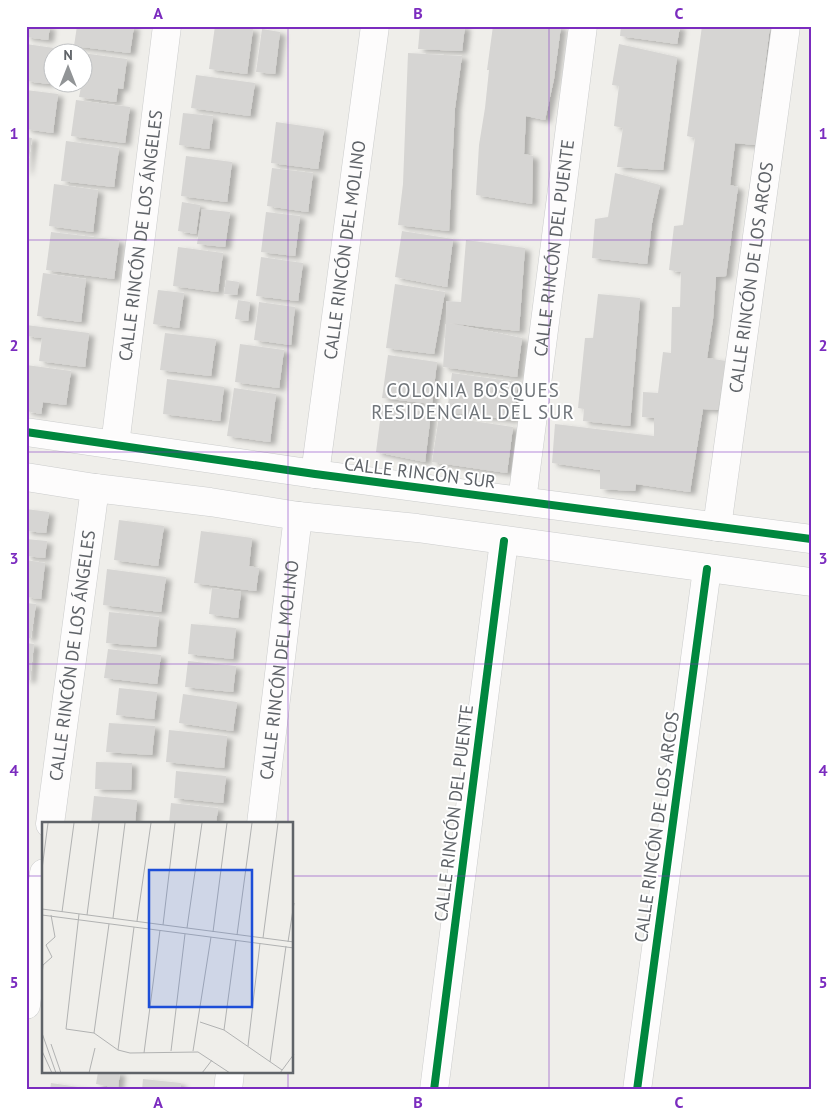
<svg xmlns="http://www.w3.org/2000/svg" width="837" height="1116" viewBox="0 0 837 1116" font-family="'PT Sans',sans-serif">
<defs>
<filter id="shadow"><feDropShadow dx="5.5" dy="3" stdDeviation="2.5" flood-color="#0004"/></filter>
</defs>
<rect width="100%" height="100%" fill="#efeeea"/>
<path fill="#d6d5d3" filter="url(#shadow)" d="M 26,26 L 50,26 L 48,40 L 26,37 Z
M 77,26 L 134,26 L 130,53 L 74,46 Z
M 215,26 L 253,29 L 247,74 L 209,69 Z
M 420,26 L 465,26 L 462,51 L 418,49 Z
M 493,26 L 561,26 L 554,79 L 545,120 L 526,116 L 524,154 L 533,156 L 532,204 L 476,195 L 479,145 L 485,108 L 489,70 L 487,70 Z
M 621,26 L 680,26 L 677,44 L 620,36 Z
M 702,26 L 770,26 L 755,145 L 735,143 L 730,185 L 738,187 L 726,276 L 716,277 L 713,319 L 707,358 L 726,361 L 718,410 L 703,409 L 690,492 L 636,484 L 635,491 L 600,489 L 600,470 L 552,463 L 555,424 L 654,436 L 654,418 L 642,417 L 643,392 L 658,393 L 663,352 L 671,353 L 672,307 L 680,307 L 681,272 L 669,270 L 674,226 L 683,225 L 695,138 L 687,136 Z
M 262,29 L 280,32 L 275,74 L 256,72 Z
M 26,44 L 54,48 L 49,84 L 26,81 Z
M 619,44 L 677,57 L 663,170 L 617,167 L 623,128 L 614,126 L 619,86 L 612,85 Z
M 82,53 L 127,59 L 123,89 L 118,88 L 116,102 L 79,97 L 82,82 Z
M 408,53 L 462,56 L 455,108 L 449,231 L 398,225 L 403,184 Z
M 196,75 L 255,83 L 250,116 L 191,108 Z
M 26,90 L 58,94 L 53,133 L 26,129 Z
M 76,100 L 130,107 L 125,143 L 71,136 Z
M 183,113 L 213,116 L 209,149 L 179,145 Z
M 276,122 L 324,129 L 318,169 L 271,163 Z
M 26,137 L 32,138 L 27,172 L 26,172 Z
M 66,141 L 119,148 L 114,187 L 61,181 Z
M 186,156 L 232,162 L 227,202 L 181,196 Z
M 272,168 L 313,173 L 308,212 L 267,206 Z
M 615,173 L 660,185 L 652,223 L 647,264 L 592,258 L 595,219 L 608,217 Z
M 54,184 L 98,190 L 93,232 L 49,226 Z
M 182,202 L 200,205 L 196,234 L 178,231 Z
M 202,209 L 230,212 L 225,247 L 197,244 Z
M 266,212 L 300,216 L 295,256 L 261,252 Z
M 402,231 L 453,239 L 447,287 L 395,277 Z
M 51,232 L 119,240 L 114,279 L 46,270 Z
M 466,240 L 525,248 L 519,331 L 449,323 L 522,338 L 517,377 L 443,367 L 446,323 L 446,301 L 461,302 Z
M 178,247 L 223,253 L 218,292 L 173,286 Z
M 261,257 L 303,263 L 298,301 L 256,296 Z
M 43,273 L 86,279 L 81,322 L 37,316 Z
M 226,280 L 239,282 L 237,295 L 224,294 Z
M 395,284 L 445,292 L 434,354 L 386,348 Z
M 158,290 L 184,293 L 179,328 L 153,324 Z
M 598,294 L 640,298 L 630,426 L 583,421 L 584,409 L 578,408 L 585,338 L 593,338 Z
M 238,300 L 250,302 L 248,321 L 235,319 Z
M 259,302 L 295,307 L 291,345 L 254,340 Z
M 26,325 L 89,333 L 85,367 L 39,361 L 42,338 L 26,336 Z
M 165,333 L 216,339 L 211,376 L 160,370 Z
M 240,344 L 284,350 L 279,388 L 235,382 Z
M 388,355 L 437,362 L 432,404 L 382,398 Z
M 26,365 L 71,371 L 66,405 L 43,402 L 41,414 L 26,411 Z
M 452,373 L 518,382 L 513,420 L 447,412 Z
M 167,379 L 224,387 L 220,421 L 163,414 Z
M 234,388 L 276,394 L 270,442 L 227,436 Z
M 382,405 L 431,413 L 425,462 L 376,452 Z
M 439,416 L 513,427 L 507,473 L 432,462 Z
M 26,509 L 49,512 L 46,533 L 26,531 Z
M 119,520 L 164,526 L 158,566 L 114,560 Z
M 201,531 L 252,538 L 249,566 L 259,568 L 256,591 L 194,583 Z
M 26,539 L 47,541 L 45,558 L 26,556 Z
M 26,560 L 45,563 L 41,599 L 26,597 Z
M 107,569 L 166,577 L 161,612 L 103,605 Z
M 212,588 L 241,592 L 238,618 L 209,614 Z
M 26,603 L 36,604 L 31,638 L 26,638 Z
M 109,612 L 159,617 L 156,647 L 106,643 Z
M 191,624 L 236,628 L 233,659 L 188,654 Z
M 26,643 L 34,644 L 30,680 L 26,680 Z
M 108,649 L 161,655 L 157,684 L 104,678 Z
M 188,661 L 236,666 L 233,692 L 185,687 Z
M 119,688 L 157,692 L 154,719 L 116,715 Z
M 183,694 L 237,702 L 233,731 L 179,723 Z
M 109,723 L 155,726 L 152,755 L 106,752 Z
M 169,730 L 227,736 L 224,768 L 166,762 Z
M 96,762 L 132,763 L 131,790 L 95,789 Z
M 176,771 L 226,776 L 223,803 L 174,798 Z
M 94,796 L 137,800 L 135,824 L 91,824 Z
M 171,803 L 218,808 L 216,824 L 169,824 Z
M 98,1072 L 120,1072 L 118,1088 L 96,1084 Z
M 143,1079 L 181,1083 L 180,1090 L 142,1090 Z
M 51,1083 L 92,1089 L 92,1090 L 50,1090 Z"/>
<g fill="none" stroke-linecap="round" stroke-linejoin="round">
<g stroke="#cbcccc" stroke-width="29">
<g id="minor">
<path d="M 26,432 L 315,474 L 811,539"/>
<path id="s1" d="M 115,445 L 167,26"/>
<path id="s2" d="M 315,474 L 375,26"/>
<path d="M 26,477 L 95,488 L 210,502 L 298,516 L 417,528 L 811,582"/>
<path id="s3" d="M 522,501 L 583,26"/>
<path id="s4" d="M 717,527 L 786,26"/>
<path id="s5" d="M 50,824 L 95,488"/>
<path id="s6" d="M 261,824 L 298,516"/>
<path d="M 26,1005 L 44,873"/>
<path d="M 228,1090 L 230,1072"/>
<path d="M 434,1090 L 504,541"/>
<path d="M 637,1090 L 707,569"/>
</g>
</g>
<use href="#minor" stroke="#fdfcfc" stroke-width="28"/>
<g stroke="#fff" stroke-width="11">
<path id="cycleway" d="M 26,432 L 315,474 L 811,539
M 434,1090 L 504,541
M 637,1090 L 707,569"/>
</g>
<use href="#cycleway" stroke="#00873e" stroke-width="8"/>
</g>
<path fill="none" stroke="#7b2cbf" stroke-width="1" stroke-opacity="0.55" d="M 288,26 L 288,824M 549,26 L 549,1090M 26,240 L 811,240M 26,452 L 811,452M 26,664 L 811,664M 26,876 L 44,876M 292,876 L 811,876M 288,1072 L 288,1090"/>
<g text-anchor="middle" stroke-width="4" stroke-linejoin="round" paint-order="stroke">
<g font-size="18" fill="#5f6368" stroke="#fff">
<text dy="6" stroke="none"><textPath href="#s1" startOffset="211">CALLE RINCÓN DE LOS ÁNGELES</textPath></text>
<text dy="6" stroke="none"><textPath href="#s3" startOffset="255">CALLE RINCÓN DEL PUENTE</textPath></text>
<text dy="6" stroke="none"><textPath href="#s2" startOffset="226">CALLE RINCÓN DEL MOLINO</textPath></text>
<text dy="6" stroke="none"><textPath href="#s4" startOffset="252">CALLE RINCÓN DE LOS ARCOS</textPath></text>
<text transform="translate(420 473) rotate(7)" y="6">CALLE RINCÓN SUR</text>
<text dy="6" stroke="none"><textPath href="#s5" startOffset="170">CALLE RINCÓN DE LOS ÁNGELES</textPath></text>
<text dy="6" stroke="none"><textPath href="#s6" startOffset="155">CALLE RINCÓN DEL MOLINO</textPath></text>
<text transform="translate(454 813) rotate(-83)" y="6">CALLE RINCÓN DEL PUENTE</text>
<text transform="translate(657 827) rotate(-82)" y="6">CALLE RINCÓN DE LOS ARCOS</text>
</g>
<g font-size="19" letter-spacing="1" fill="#70757a" stroke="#fff">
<text x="473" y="397">COLONIA BOSQUES<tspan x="473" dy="22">RESIDENCIAL DEL SUR</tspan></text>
</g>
</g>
<g transform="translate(42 822)">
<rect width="251" height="251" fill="#efeeea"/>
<path fill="none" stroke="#b1b2b2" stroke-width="1" d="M 0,47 L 6,1M 0,87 L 252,120M 20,90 L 32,1M 37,92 L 24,207 L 52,211 L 76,228 L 88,231 L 156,230 L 188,251M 0,93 L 252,126M 45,93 L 57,1M 71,96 L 83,1M 95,99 L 109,1M 121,103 L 133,1M 145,106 L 160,1M 171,110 L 185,1M 195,113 L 210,1M 221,116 L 236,1M 246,120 L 252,81M 0,153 L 1,143 L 10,135 L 4,123 L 13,115 L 9,93M 158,200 L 182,208 L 240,248M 182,208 L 194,118M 0,211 L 14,251M 52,211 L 67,102M 9,222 L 19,251M 206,224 L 218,121M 76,228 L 92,105M 0,229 L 10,251M 129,229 L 143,112M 151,229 L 169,115M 102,231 L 118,108M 228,240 L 244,124M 47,251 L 53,226M 160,251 L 170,238M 238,251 L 252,232"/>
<path fill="#1d4ed8" fill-opacity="0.15" stroke="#1d4ed8" stroke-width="2.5" d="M 107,48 L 210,48 L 210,185 L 107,185 Z"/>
<rect width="251" height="251" fill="none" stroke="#5f6368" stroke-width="2.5"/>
</g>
<rect width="837" height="1116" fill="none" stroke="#ffffff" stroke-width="55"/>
<g transform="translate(68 68)"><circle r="24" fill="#ffffff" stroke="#bfc1c3"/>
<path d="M0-4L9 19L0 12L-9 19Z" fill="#919496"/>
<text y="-8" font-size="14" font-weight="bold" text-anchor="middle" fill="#5f6368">N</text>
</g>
<rect x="28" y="28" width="782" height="1060" fill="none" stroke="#7b2cbf" stroke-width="2"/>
<g font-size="16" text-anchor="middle" font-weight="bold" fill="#7b2cbf">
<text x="158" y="19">A</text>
<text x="418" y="19">B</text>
<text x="679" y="19">C</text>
<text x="14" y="139">1</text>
<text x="823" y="139">1</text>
<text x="14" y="351">2</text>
<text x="823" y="351">2</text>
<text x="14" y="564">3</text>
<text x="823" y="564">3</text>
<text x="14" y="776">4</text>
<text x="823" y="776">4</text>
<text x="14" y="988">5</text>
<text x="823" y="988">5</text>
<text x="158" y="1108">A</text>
<text x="418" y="1108">B</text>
<text x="679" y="1108">C</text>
</g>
</svg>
